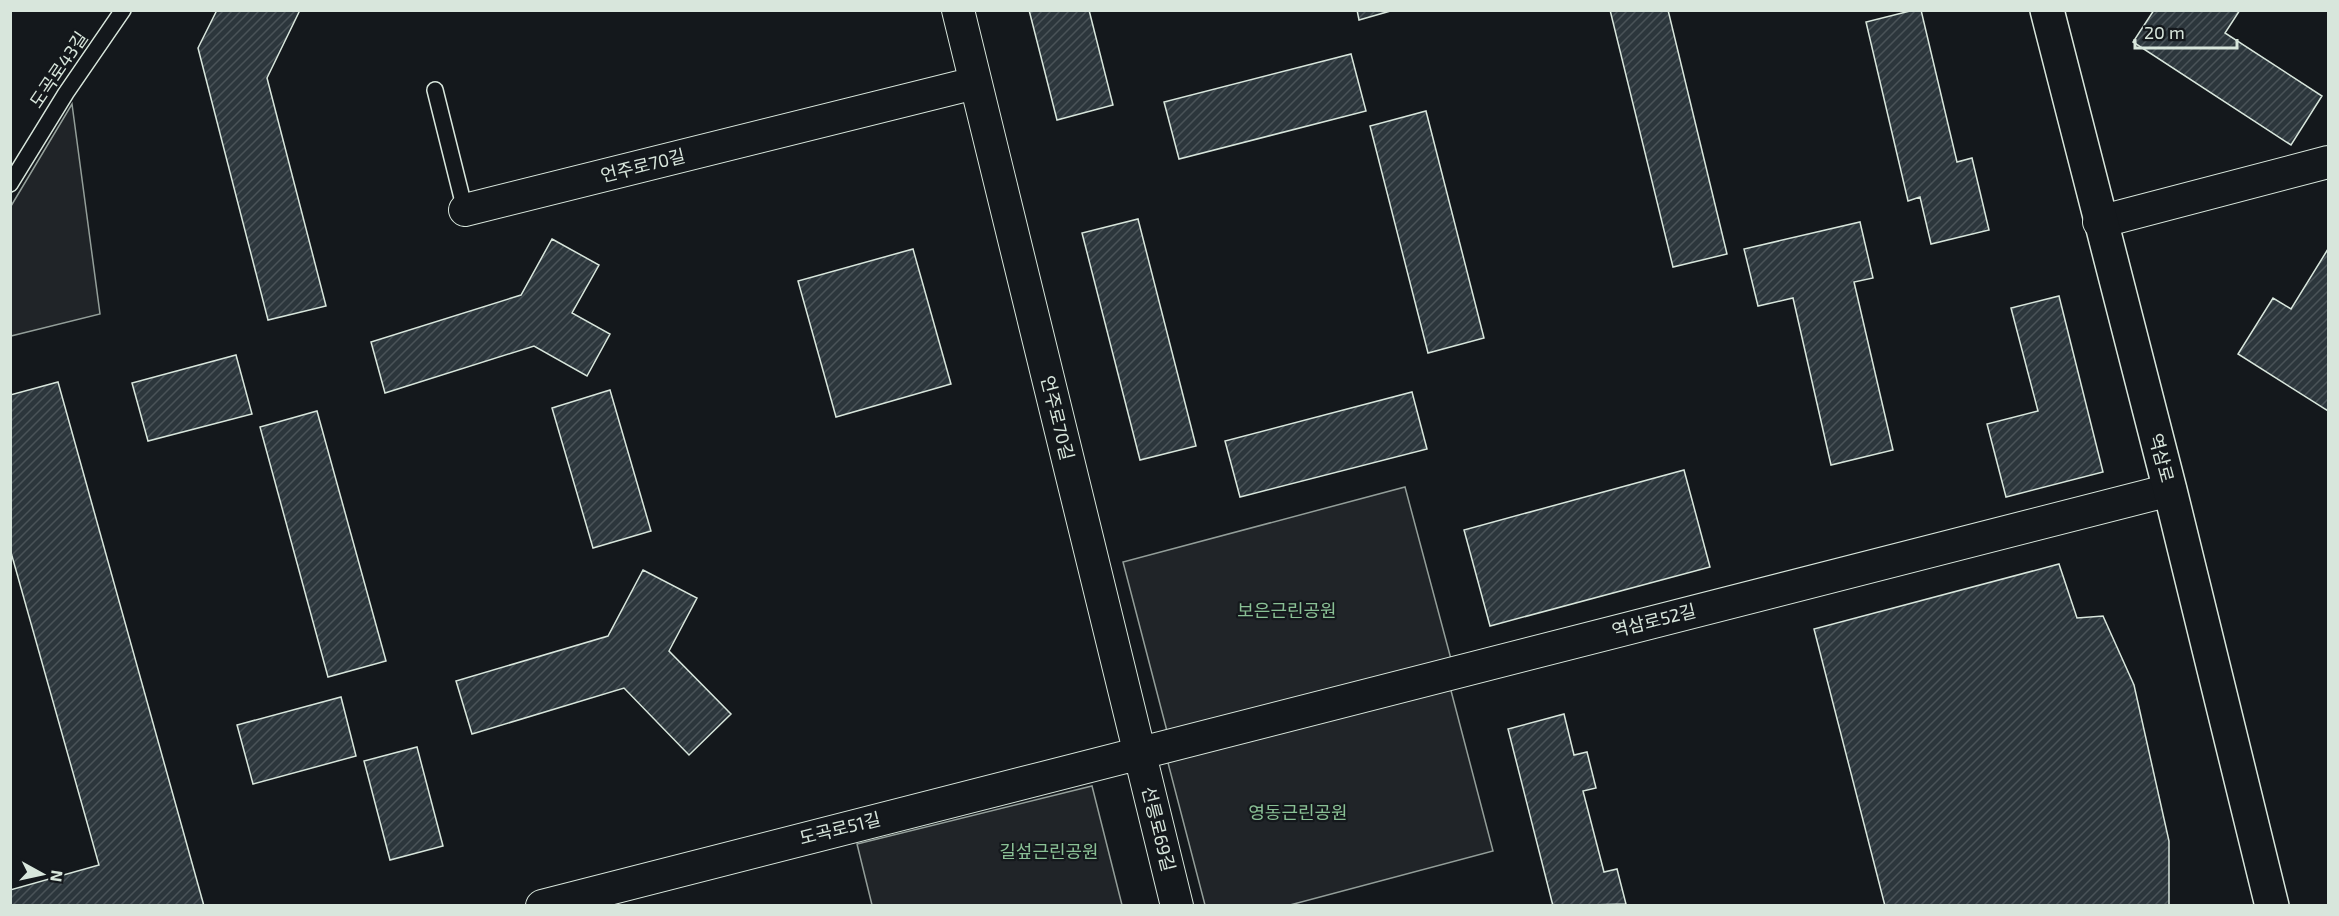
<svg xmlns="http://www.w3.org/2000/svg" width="2339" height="916" viewBox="0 0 2339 916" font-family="'Exo 2','Noto Sans KR',sans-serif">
<defs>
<pattern id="building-hatch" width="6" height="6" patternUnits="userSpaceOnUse" patternTransform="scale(1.5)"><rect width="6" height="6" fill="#2c363c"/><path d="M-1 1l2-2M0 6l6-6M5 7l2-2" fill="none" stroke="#4a5358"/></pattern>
</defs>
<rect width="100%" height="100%" fill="#14181c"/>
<path fill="#202428" stroke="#939e99" stroke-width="1.5" d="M 72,104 L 100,314 L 11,336 L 11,206 Z
M 1405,487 L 1451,659 L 1168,735 L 1123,562 Z
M 1449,683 L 1493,851 L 1290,905 L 1205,905 L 1167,759 Z
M 1092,786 L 1122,905 L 872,905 L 857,844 Z"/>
<path fill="url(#building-hatch)" stroke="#d8e6dc" stroke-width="1.5" d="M 217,10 L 300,10 L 267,78 L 326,306 L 268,320 L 198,48 Z
M 1029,10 L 1089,10 L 1113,105 L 1057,120 Z
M 1357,10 L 1394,10 L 1359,20 Z
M 1610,10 L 1668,10 L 1727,254 L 1673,267 Z
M 1914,10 L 1921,10 L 1957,162 L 1972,158 L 1989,230 L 1931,244 L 1920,197 L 1908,201 L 1866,22 Z
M 2154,10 L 2240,10 L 2225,33 L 2322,96 L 2291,145 L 2133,42 Z
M 1351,54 L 1366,111 L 1179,159 L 1164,102 Z
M 1426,111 L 1484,338 L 1428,353 L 1370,126 Z
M 1138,219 L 1196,446 L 1140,460 L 1082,233 Z
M 1860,222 L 1873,278 L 1854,282 L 1893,450 L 1831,465 L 1793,298 L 1758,306 L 1744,249 Z
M 552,239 L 599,265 L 572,313 L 610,334 L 587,376 L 534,346 L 385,393 L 371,342 L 521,295 Z
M 913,249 L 951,384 L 836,417 L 798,281 Z
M 2328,249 L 2328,411 L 2238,354 L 2273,298 L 2291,309 Z
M 2059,296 L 2103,472 L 2006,497 L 1987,424 L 2038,411 L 2011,308 Z
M 236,355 L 252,414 L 148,441 L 132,383 Z
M 58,382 L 204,906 L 10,906 L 10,890 L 99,865 L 10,549 L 10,395 Z
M 610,390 L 651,531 L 593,548 L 552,408 Z
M 1412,392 L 1427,449 L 1240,497 L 1225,441 Z
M 317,411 L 386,661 L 328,677 L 260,427 Z
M 1684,470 L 1710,567 L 1490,626 L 1464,530 Z
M 2059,564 L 2077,618 L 2103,616 L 2134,685 L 2169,841 L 2169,906 L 1885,906 L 1814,629 Z
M 643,570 L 697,598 L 669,651 L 731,714 L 689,755 L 624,688 L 472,734 L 456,681 L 608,636 Z
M 341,697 L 356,756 L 253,784 L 237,725 Z
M 1564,714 L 1574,755 L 1587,752 L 1596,788 L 1583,791 L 1604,872 L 1617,869 L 1626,904 L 1553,906 L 1508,729 Z
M 417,747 L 443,846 L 390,860 L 364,761 Z"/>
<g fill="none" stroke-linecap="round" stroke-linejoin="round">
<g stroke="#d8e6dc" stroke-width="18">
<path id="service" d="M 435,90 L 465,210
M 10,184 L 66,93 L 123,10"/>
</g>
<g stroke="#d8e6dc" stroke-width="34">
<path id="minor" d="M 958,10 L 1177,906
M 465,210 L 975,83
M 2099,222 L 2328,162
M 542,906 L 2170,490"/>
</g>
<g stroke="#d8e6dc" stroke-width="36">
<path id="secondary" d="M 2047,10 L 2170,490 L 2272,906"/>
</g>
<use href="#service" stroke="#14181c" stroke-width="15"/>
<use href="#minor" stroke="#14181c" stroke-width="32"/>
<use href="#secondary" stroke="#14181c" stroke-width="33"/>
</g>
<g text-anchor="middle" stroke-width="4.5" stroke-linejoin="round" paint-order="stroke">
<g font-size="18" fill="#d8e6dc" stroke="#14181c">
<text transform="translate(59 70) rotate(-56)" y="6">도곡로43길</text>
<text transform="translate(643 166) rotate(-14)" y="6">언주로70길</text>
<text transform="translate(1057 418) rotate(76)" y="6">언주로70길</text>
<text transform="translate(2161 458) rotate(75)" y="6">역삼로</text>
<text transform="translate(1654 621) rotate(-14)" y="6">역삼로52길</text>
<text transform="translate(840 829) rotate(-14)" y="6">도곡로51길</text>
<text transform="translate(1158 829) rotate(76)" y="6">선릉로69길</text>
</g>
<g font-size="18" fill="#8ac095" stroke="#14181c">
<text x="1287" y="617">보은근린공원</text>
<text x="1298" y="819">영동근린공원</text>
<text x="1049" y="858">길섶근린공원</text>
</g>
</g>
<rect width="2339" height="916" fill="none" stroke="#d8e6dc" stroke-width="24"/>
<g transform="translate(42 874) rotate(98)" stroke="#14181c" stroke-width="4.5" paint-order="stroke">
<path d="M0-4.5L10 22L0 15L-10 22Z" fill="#d8e6dc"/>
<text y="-9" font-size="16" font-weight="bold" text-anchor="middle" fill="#d8e6dc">N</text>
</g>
<path d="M2135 39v9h102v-9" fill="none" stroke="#d8e6dc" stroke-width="3"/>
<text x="2144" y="39" font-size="18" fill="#d8e6dc" stroke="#14181c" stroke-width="4.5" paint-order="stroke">20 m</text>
</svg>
